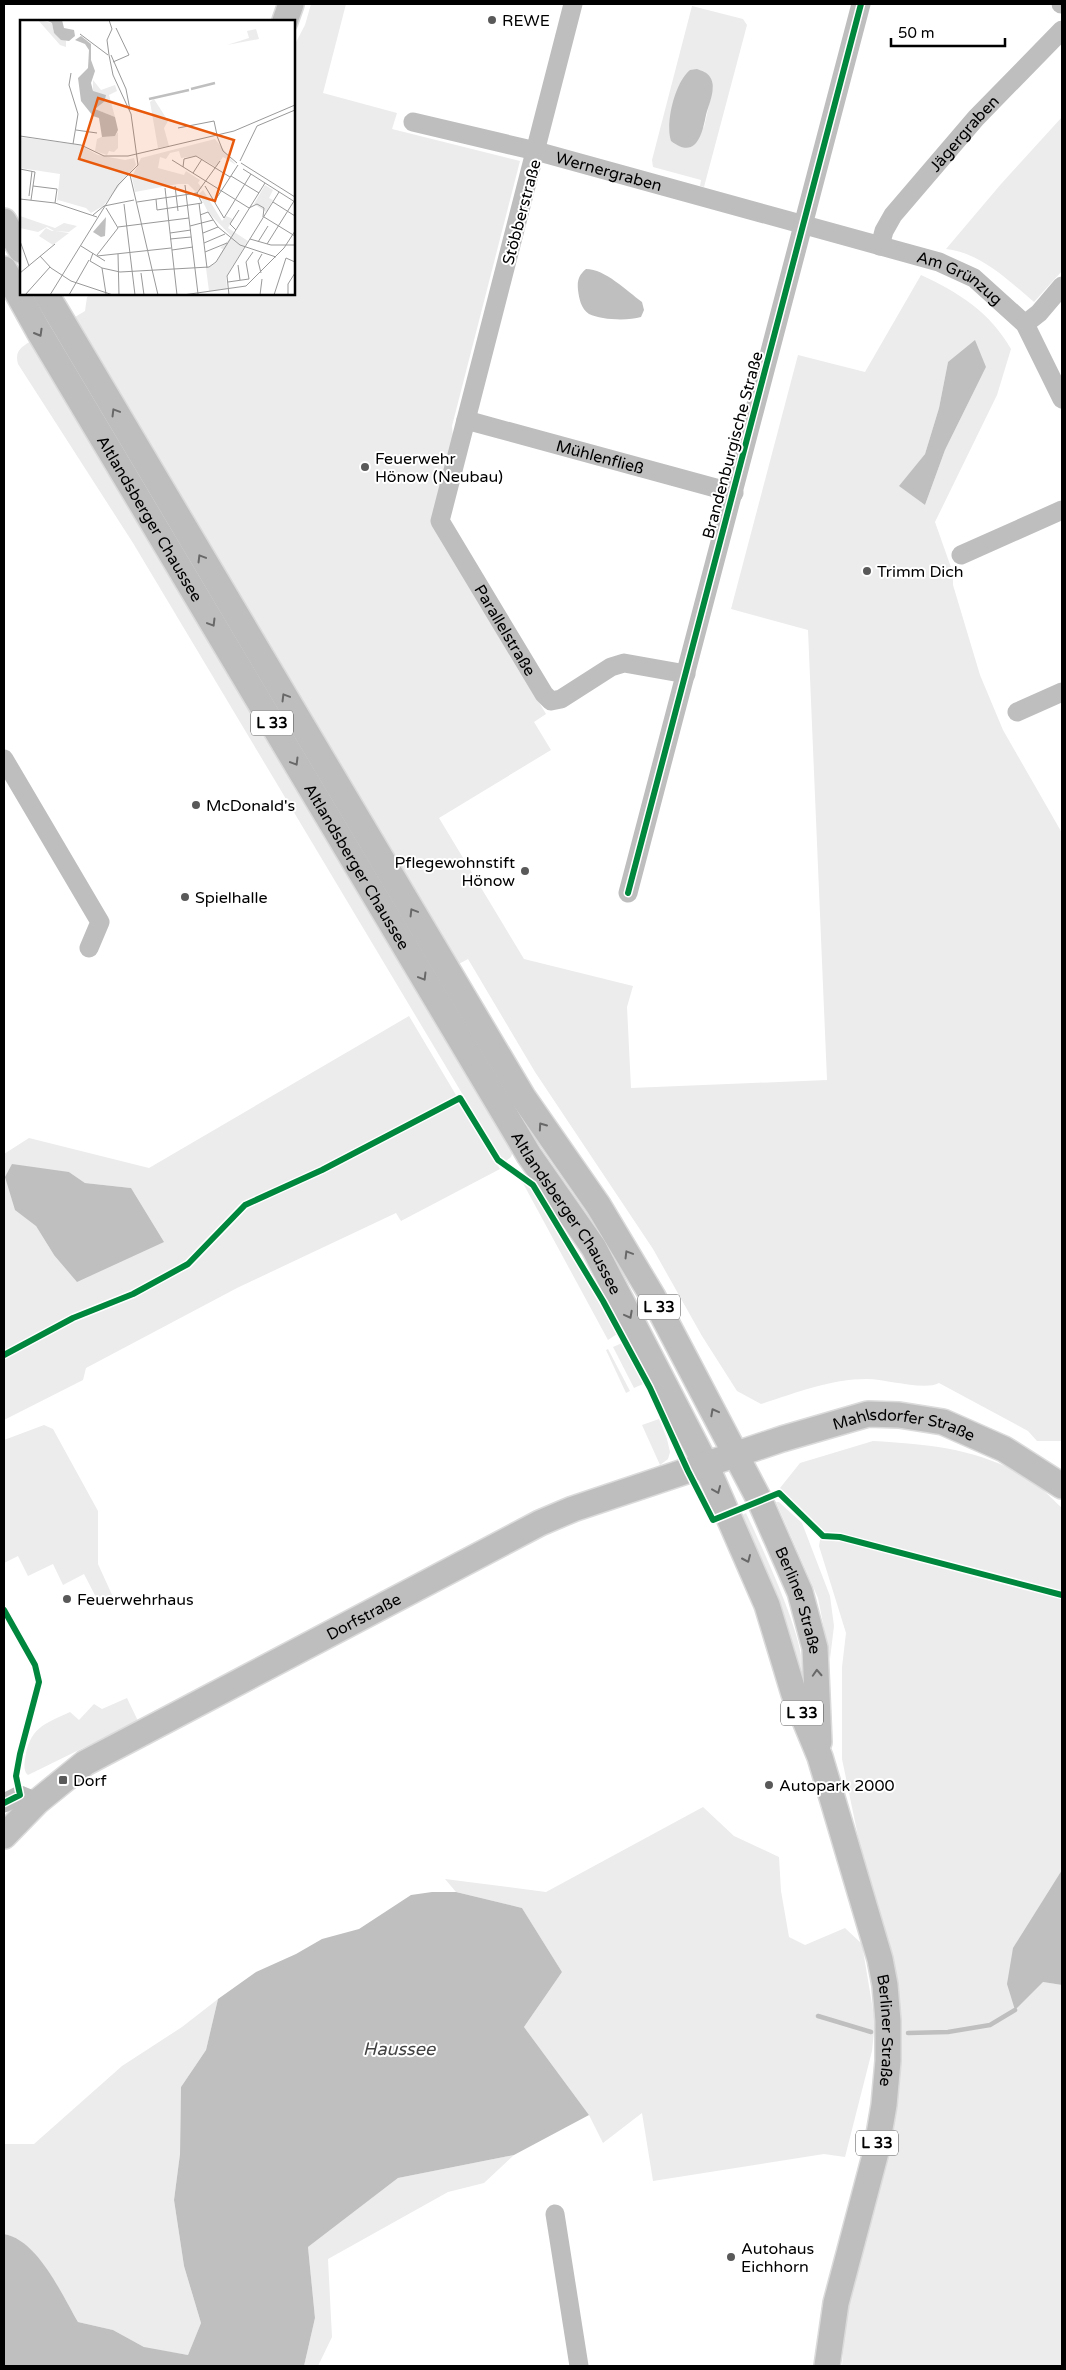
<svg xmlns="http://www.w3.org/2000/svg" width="1066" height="2370" viewBox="0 0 1066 2370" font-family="'Varela Round',sans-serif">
<rect width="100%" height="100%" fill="#fff"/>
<path fill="#ececec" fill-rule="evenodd" d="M 311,4 L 346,4 L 323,93 L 397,113 L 392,129 L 520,161 L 452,426 L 453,438 L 438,532 L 546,714 L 534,722 L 551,750 L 439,818 L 524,959 L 633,986 L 627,1007 L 631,1088 L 827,1080 L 808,630 L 731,609 L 798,355 L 865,372 L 921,275 C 958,292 990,312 1011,349 L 997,395 L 935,522 L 953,573 L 953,585 L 980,675 L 1003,730 L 1062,833 L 1062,1441 L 1037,1441 L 1028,1431 L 939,1383 C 924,1391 886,1379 867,1379 C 830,1379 796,1393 761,1404 L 737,1391 L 702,1336 L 653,1249 L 535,1072 L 468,959 L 457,965 L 75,317 L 85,311 L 87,297 L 91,294 L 294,294 L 294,46 L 305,25 ZM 948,362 L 986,367 L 945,450 L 925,505 L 900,486 L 925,454 L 939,408 Z
M 692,6 L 743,19 L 747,25 L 704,187 L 700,186 L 701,180 L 653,167 L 652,160 ZM 713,87 L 704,127 L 671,141 L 670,121 L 677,91 Z
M 1062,117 L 1062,271 L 1034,302 C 1008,280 981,253 946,249 L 1001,184 Z
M 33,340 L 514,1149 L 511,1157 L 506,1161 L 500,1157 L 133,543 L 18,364 C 14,350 23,346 33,340 Z
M 409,1016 L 500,1169 L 401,1221 L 396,1213 L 237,1288 L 86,1368 L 83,1380 L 4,1420 L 4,1154 L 29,1138 L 149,1168 ZM 69,1172 L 85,1183 L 131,1188 L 54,1255 L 36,1226 Z
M 516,1176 L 530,1186 L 617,1334 L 608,1340 L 524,1185 Z
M 622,1343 L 643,1384 L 634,1388 L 613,1347 Z
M 608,1349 L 630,1391 L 626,1393 L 606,1350 Z
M 659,1419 L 667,1439 L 670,1452 L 668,1459 L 660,1465 L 642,1425 Z
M 44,1425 L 53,1429 L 98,1511 L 98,1564 L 113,1597 L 99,1603 L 84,1574 L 63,1585 L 53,1564 L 28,1576 L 18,1556 L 4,1563 L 4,1440 Z
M 873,1441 C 926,1444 973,1448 1021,1474 C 1036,1481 1050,1497 1062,1508 L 1062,1870 L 1043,1982 L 1062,1985 L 1062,2366 L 842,2366 L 847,2301 L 898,2087 L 898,2002 L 864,1865 L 842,1759 L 842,1667 L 846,1633 L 819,1546 L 822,1529 L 780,1488 L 800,1463 Z
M 779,1502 L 802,1523 L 830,1596 L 834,1626 L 830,1659 L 818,1598 L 776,1502 Z
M 746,1513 C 759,1541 811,1650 801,1675 L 738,1517 Z
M 127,1698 L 138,1721 L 28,1775 L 26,1773 C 23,1767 25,1760 26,1753 C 32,1726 47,1723 70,1712 L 79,1720 L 94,1704 L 102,1709 Z
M 703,1807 L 734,1836 L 779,1857 L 781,1891 L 789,1937 L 805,1945 L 845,1928 L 862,1944 L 875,2022 L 872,2051 L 845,2157 L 824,2154 L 653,2181 L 642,2113 L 603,2143 L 589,2115 L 524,2027 L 562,1972 L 522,1908 L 456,1892 L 445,1879 L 546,1892 Z
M 218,1999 L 206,2050 L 181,2087 L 180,2154 L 174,2200 L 184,2266 L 201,2323 L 188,2355 L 146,2348 L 113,2330 L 78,2322 C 62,2295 37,2240 4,2234 L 4,2144 L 34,2144 L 122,2066 L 182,2027 Z
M 514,2155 L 484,2183 L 448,2192 L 328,2259 L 332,2337 L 318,2366 L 304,2366 L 315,2318 L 308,2247 L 398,2178 Z"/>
<path fill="#bfbfbf" d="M 697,69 C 702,71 707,72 710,77 C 717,87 709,104 706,115 C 702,135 696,160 671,141 C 665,123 675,82 690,70 Z
M 586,269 C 605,269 627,291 642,302 L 644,310 L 641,317 C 628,321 601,320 589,314 C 581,309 579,298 578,290 C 577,280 579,275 586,269 Z
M 975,340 L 986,367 L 945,450 L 925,505 L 899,486 L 925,454 L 939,408 L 948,362 Z
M 12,1164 L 69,1172 L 85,1183 L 131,1188 L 164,1242 L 77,1282 L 54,1255 L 36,1226 L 15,1210 L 5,1177 Z
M 1062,1870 L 1062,1985 L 1043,1982 L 1015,2010 L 1007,1984 L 1013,1948 Z
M 432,1892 L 456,1892 L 522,1908 L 562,1972 L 524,2027 L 589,2115 L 514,2155 L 398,2178 L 308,2247 L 315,2318 L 304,2366 L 4,2366 L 4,2234 C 38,2240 62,2295 78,2322 L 113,2330 L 144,2347 L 188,2355 L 201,2323 L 184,2266 L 174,2200 L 180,2154 L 181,2087 L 206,2050 L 218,1999 L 256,1972 L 296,1954 L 322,1939 L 359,1929 L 411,1895 Z"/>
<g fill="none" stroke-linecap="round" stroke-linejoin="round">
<path stroke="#bfbfbf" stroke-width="4.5" d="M 818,2016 L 871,2032
M 908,2033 L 948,2032 L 990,2025 L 1015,2010"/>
<g stroke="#dbdbdb" stroke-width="28">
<g id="major">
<path d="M 285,21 L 291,4"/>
<path d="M 4,221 L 21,250"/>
<path id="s5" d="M 4,269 L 38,330 L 529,1155 L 594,1248 L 706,1465 L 767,1605 L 794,1694 L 820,1757 L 880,1959 L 885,1985 L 888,2021 L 888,2061 L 884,2105 L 876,2152 L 836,2303 L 827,2366"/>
<path id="s6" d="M 46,294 L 523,1097 L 598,1205 L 653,1297 L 760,1501 L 800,1592 L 815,1648 L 819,1742"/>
<path id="s7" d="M 4,1836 L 37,1802 L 85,1763 L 540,1523 L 573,1509 L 782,1439 L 868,1414 L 899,1415 L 943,1422 L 1004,1449 L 1062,1486"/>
</g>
</g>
<g stroke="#bebebe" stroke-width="19">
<path id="s1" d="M 573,4 L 440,521 L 544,694 L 551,701 L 561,699 L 611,667 L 624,663 L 686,674"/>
<path d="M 1061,4 L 1062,4"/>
<path id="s2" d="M 413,122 L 536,151 L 939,262 L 974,278 L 1025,324 L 1062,399"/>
<path id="s3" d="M 880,246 L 884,231 L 893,215 L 976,118 L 1062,30"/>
<path d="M 1025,324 L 1039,313 L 1062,286"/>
<path id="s4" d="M 466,420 L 734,493"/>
<path d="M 961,555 L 1062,510"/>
<path d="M 1017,712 L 1062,692"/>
<path d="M 4,759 L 100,922 L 89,948"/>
<path d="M 628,893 L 861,4"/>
<path d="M 4,1803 L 20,1795 L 37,1802"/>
<path d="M 555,2214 L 579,2366"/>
</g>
<use href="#major" stroke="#bebebe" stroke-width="25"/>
<g stroke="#fff" stroke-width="9">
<path id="cycleway" d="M 628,893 L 861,4
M 4,1355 L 73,1318 L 133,1294 L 188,1264 L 245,1205 L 322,1170 L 460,1098 L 498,1160 L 533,1185 L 603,1301 L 650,1388 L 688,1471 L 713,1520 L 779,1493 L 823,1536 L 840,1537 L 1062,1595
M 4,1610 L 35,1665 L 39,1682 L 20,1754 L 16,1776 L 20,1795 L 4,1803"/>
</g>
<use href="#cycleway" stroke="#00873e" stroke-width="6"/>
</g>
<defs><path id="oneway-chevron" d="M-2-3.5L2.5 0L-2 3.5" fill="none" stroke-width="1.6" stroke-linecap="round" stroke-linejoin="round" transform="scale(1.25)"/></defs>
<g stroke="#686868">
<use href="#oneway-chevron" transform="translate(39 333) rotate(60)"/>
<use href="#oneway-chevron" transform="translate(115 412) rotate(-121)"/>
<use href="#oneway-chevron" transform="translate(201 558) rotate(-121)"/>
<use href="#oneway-chevron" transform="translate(212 623) rotate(59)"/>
<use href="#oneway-chevron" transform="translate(285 697) rotate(-121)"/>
<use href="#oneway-chevron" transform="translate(295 762) rotate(59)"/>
<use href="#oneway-chevron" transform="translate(413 912) rotate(-121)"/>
<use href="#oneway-chevron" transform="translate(423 977) rotate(59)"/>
<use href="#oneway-chevron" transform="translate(542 1126) rotate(-125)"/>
<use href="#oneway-chevron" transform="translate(628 1254) rotate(-121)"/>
<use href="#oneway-chevron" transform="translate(629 1315) rotate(62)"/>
<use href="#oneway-chevron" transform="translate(714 1412) rotate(-118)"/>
<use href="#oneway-chevron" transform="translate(717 1490) rotate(67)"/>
<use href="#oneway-chevron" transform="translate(747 1559) rotate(66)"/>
<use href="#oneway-chevron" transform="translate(817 1673) rotate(-93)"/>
</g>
<g fill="#595959" stroke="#fff" stroke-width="2">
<circle cx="492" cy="20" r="5"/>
<circle cx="365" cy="467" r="5"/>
<circle cx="867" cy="571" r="5"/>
<circle cx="196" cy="805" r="5"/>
<circle cx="525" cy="871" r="5"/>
<circle cx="185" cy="897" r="5"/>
<circle cx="67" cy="1599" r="5"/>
<rect x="58" y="1775" width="10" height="10" rx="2.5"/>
<circle cx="769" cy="1785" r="5"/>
<circle cx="731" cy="2257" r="5"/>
</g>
<g text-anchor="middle" stroke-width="4" stroke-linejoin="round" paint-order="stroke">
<g fill="#fff" stroke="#4c4c4c" stroke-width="1">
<rect x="251" y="710.5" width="42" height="25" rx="4"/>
<rect x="638" y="1294.5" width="42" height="25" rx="4"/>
<rect x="781" y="1700.5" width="42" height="25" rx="4"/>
<rect x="856" y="2130.5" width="42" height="25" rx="4"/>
</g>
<g font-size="15" font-weight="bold" fill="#000">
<text x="272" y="728">L 33</text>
<text x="659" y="1312">L 33</text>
<text x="802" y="1718">L 33</text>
<text x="877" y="2148">L 33</text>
</g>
<g font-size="16" fill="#000" stroke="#fff" text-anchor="start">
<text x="502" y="26">REWE</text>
<text x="375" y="464">Feuerwehr<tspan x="375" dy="18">Hönow (Neubau)</tspan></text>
<text x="877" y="577">Trimm Dich</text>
<text x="206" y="811">McDonald's</text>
<text x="515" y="868" text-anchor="end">Pflegewohnstift<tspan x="515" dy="18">Hönow</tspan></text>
<text x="195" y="903">Spielhalle</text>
<text x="77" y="1605">Feuerwehrhaus</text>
<text x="73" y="1786">Dorf</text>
<text x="779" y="1791">Autopark 2000</text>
<text x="741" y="2254">Autohaus<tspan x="741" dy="18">Eichhorn</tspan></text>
</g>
<g font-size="16" fill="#000" stroke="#fff">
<text dy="6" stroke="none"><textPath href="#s3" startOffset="142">Jägergraben</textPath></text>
<text dy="6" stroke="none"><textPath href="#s2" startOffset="202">Wernergraben</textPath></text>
<text transform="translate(521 212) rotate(-75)" y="6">Stöbberstraße</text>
<text dy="6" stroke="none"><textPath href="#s2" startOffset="570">Am Grünzug</textPath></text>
<text transform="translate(732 445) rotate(-75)" y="6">Brandenburgische Straße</text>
<text dy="6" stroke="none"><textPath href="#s4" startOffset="139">Mühlenfließ</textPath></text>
<text dy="6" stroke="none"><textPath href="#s5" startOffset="289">Altlandsberger Chaussee</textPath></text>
<text dy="6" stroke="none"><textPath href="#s1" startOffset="661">Parallelstraße</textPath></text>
<text dy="6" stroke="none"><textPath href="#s5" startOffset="694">Altlandsberger Chaussee</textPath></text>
<text dy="6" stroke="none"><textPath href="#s5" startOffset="1099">Altlandsberger Chaussee</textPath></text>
<text dy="6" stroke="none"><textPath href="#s7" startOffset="1006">Mahlsdorfer Straße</textPath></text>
<text dy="6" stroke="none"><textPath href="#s6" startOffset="1510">Berliner Straße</textPath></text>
<text dy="6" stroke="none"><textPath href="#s7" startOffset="424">Dorfstraße</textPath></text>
<text dy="6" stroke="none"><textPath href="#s5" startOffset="1984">Berliner Straße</textPath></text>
</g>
<g font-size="18" font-style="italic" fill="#444" stroke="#fff">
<text x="399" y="2055">Haussee</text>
</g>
</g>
<g transform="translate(20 20)">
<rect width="275" height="275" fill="#fff"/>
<path d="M 18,0 L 32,3 L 34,13 L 46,21 L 46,27 L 40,25 ZM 236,9 L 239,19 L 207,25 L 229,18 L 227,11 ZM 73,60 L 81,70 L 95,65 L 97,71 L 89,75 L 95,97 L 75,89 L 86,80 L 86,75 L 73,72 ZM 134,79 L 148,101 L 144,108 L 149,126 L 138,128 L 130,82 ZM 98,112 L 98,128 L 94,132 L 89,131 L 87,135 L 75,131 L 77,119 L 88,114 L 95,116 ZM 0,117 L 60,125 L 78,135 L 105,140 L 114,138 L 116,145 L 83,186 L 71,193 L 66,188 L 38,180 L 37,182 L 40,154 L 0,148 ZM 195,119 L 216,145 L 203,137 L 196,147 L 177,136 L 161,138 L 159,131 L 150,133 L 146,139 L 140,137 L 138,148 L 164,155 L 166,151 L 180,160 L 178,163 L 182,168 L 176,172 L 168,164 L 158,164 L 115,172 L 112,157 L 121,138 ZM 245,165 L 253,170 L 249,178 L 253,180 L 246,192 L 234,184 ZM 183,170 L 202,201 L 206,196 L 213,199 L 208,208 L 228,221 L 206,257 L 207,269 L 189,271 L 186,248 L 196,243 L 203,229 L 200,228 L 212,217 L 188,192 L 179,174 ZM 0,196 L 35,208 L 44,203 L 57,206 L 49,212 L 35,211 L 49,213 L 33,225 L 19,216 L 26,208 L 32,211 L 34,211 L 27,207 L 18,212 L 0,208 Z" fill="#ececec"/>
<path d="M 26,0 L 42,0 L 44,8 L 54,10 L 55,16 L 49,21 L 41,20 L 34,13 L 32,3 ZM 61,16 L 71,24 L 71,40 L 75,51 L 71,63 L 73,71 L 86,75 L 85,81 L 75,89 L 95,97 L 98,110 L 95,116 L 82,117 L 79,98 L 73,96 L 61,81 L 58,58 L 68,48 L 69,30 L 65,24 L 55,20 ZM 86,197 L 85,216 L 81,217 L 73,212 Z" fill="#bfbfbf"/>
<path fill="none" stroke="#bfbfbf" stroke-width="2.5" d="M 171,69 L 195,63M 129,79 L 169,70"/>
<path fill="none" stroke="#999" stroke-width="1" d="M 60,14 L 88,35M 91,35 L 106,69 L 110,90M 93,42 L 109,35 L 96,8M 51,53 L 49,65 L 58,94 L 53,124M 158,108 L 194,101 L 197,115M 56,110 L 77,113M 0,116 L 61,125 L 84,136 L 108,136 L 214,111 L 275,85M 197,116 L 203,131 L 217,143M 152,140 L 229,188M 220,141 L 237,106 L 275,90M 221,143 L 275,177M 163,147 L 164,139 L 176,136 L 210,157M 0,149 L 15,152 L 11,180M 223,149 L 275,182M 173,153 L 182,139M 110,155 L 138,275M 211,156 L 239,173M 165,165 L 178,274M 13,166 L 37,169 L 35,183M 155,166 L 158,191M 185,166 L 204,198 L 231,154M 145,168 L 157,275M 9,176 L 12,151M 0,179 L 35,183 L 77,197M 136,179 L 137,190 L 182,183 L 177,173M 117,182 L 177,173 L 200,141M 194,182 L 218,145M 253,182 L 275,196M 179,183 L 187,248M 104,184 L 115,275M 229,188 L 237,184 L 244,188 L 243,197M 73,195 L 84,186 L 114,180M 180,195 L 188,192 L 198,207 L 220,225 L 256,237M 244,197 L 275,216M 170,206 L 193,200M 98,207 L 169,198M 216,210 L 210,204 L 219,190M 150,213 L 171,210M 183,213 L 198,207M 150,219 L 171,217M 230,219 L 251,225 L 275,225M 0,221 L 9,246M 238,222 L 248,206M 184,223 L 205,214M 247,224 L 274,181M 61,226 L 85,241M 152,230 L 173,227M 185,232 L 207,223M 73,233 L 70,241 L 82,248 L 100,252 L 189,247 L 196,242 L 245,163M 98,234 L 99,275M 77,235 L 98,208 L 86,188M 20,236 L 31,248 L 51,261 L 93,275M 77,236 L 151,228M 218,245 L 220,260M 82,248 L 86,274M 0,253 L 35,224M 121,253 L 124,275M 241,253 L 238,241 L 242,234M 229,259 L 226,242 L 233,232M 208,262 L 229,259M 5,275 L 30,247M 30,275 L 98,165 L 118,145 L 111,94 L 93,55 L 89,35 L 87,20 L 92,9 L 89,0M 49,275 L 69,240M 163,275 L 226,266 L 264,228 L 275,211M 209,275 L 207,256 L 259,172M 240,275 L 242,259M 254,275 L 266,238 L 275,242M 268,275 L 268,264 L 275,253"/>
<path fill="#e8590c" fill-opacity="0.15" stroke="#e8590c" stroke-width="2.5" d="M 78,78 L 214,120 L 195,181 L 59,139 Z"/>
<rect width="275" height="275" fill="none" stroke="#000" stroke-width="2.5"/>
</g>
<rect width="1066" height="2370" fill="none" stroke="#000000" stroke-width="10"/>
<path d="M891 38v8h114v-8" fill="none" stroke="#000000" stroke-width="2.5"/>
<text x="898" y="38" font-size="15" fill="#000000" stroke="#ffffff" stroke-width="4" paint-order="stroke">50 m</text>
</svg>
